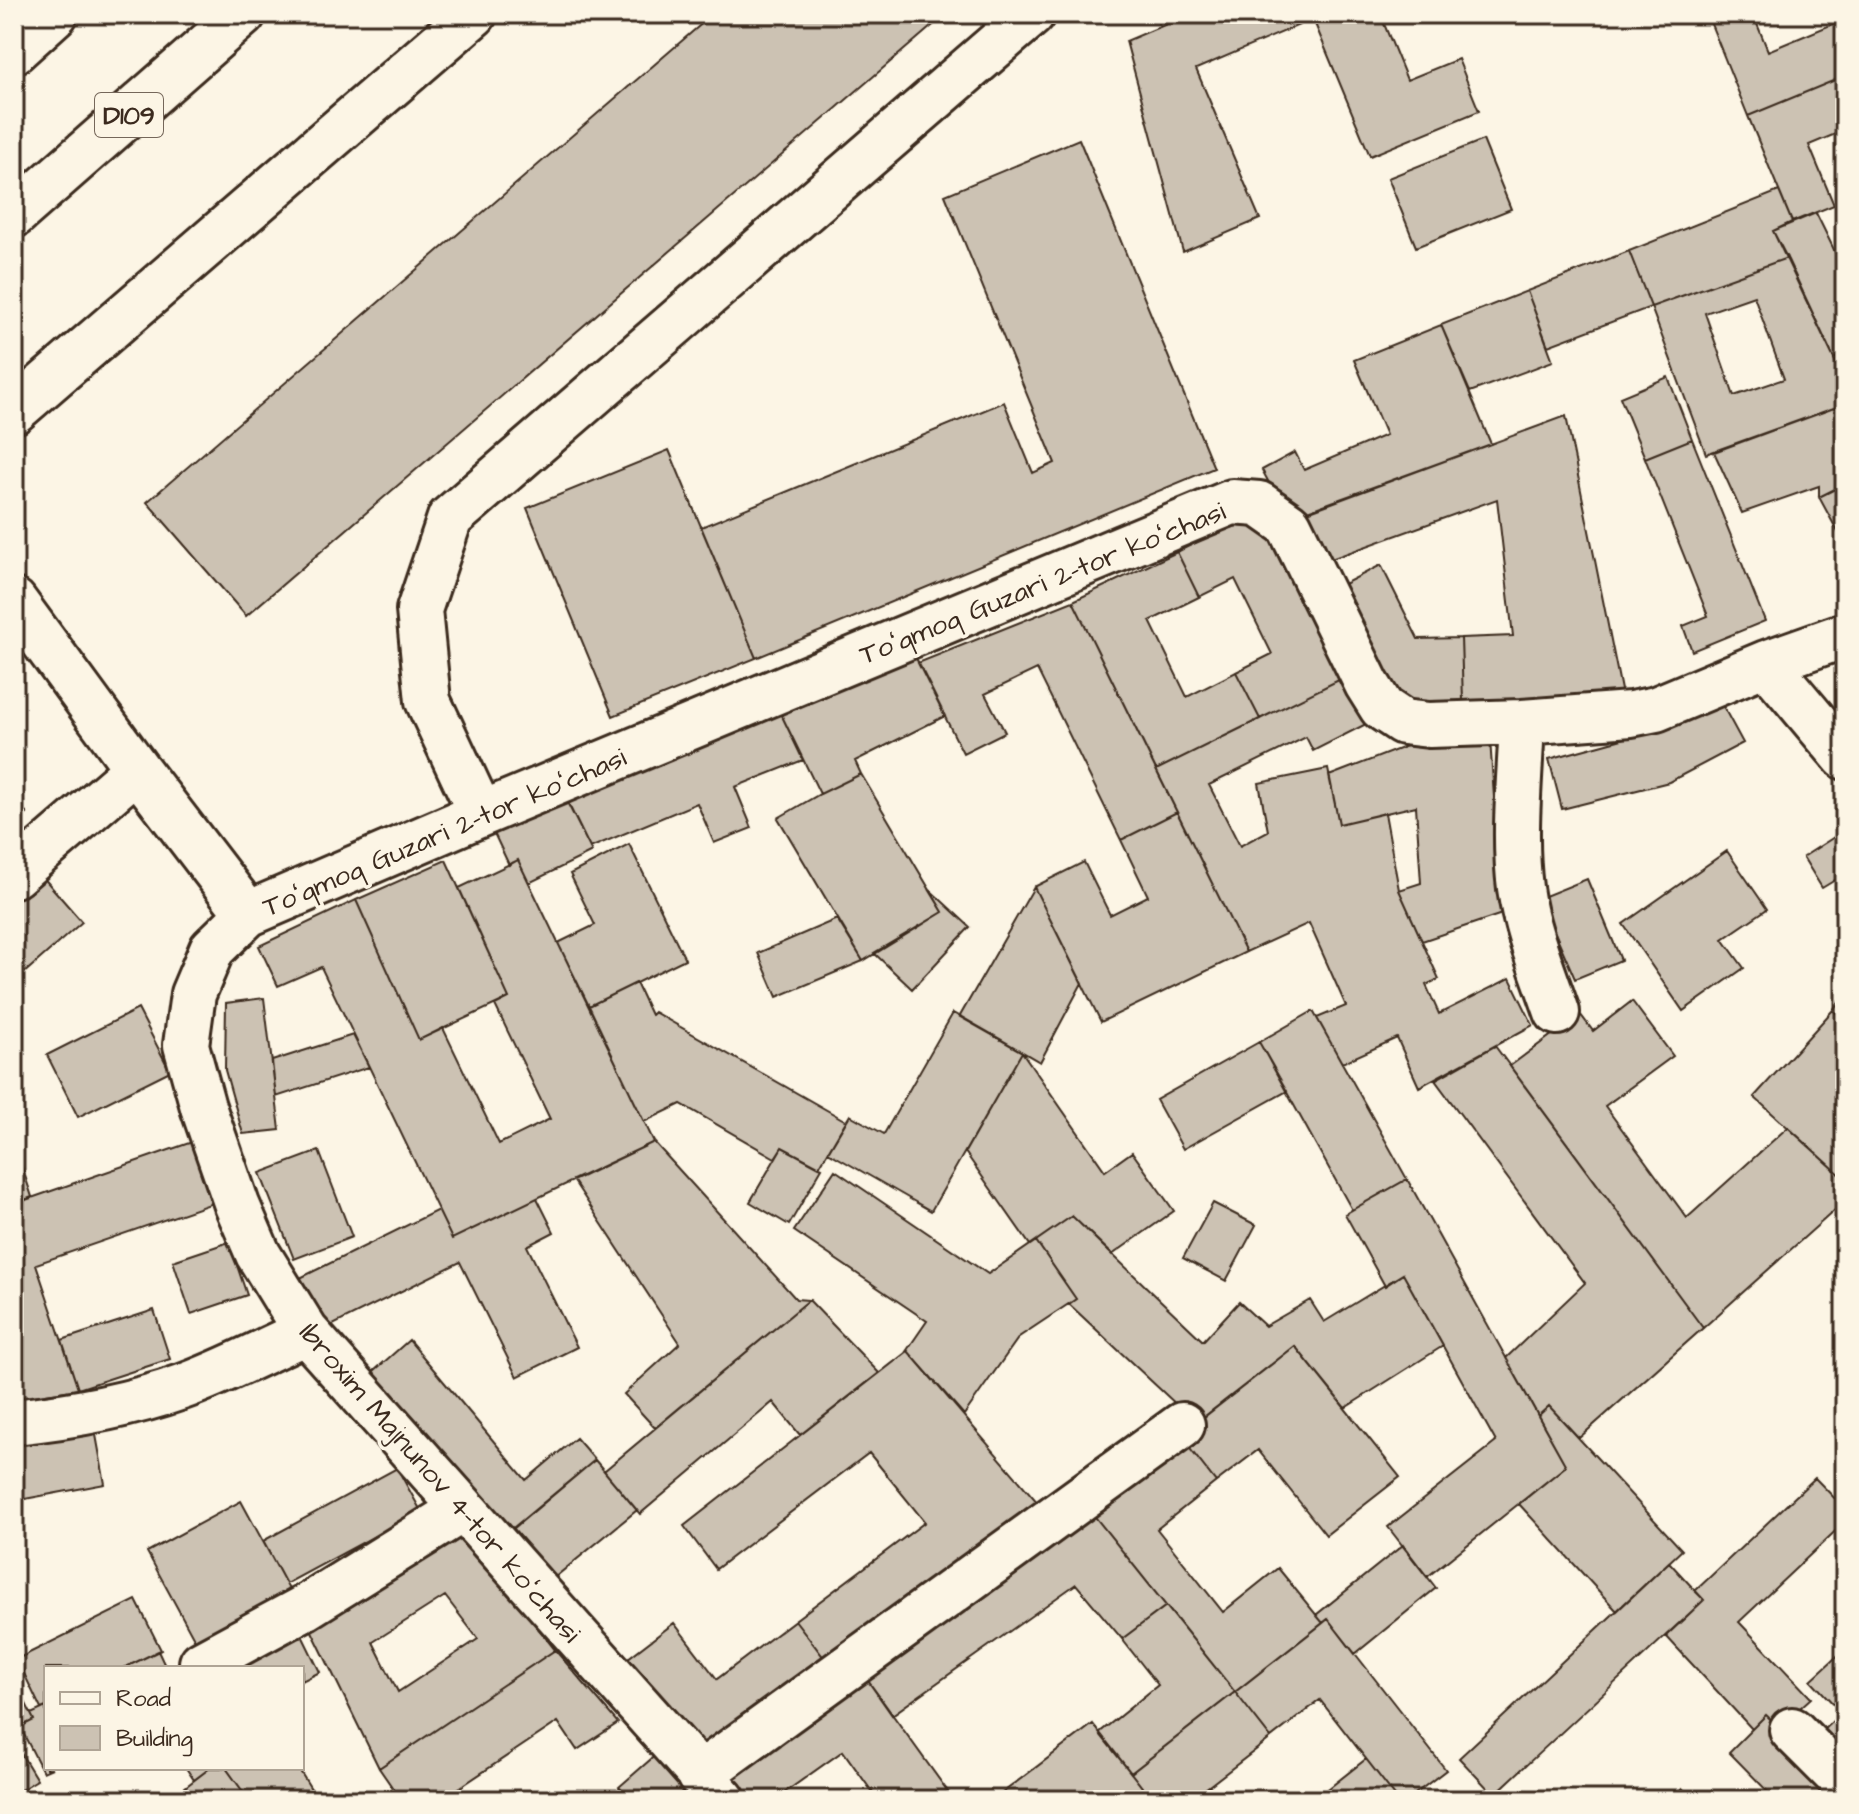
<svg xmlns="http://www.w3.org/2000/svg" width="1859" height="1814" viewBox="0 0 1859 1814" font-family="'Architects Daughter',sans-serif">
<rect width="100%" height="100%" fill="#fcf5e5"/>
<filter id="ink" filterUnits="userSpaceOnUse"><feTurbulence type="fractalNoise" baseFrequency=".0125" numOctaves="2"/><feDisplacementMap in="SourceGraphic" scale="16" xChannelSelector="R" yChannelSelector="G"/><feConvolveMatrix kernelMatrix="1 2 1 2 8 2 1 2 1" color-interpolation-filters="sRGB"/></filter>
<g filter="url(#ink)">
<path fill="#ccc2b3" stroke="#3b2a1e" stroke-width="2" fill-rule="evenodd" d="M 713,14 L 946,14 L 246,616 L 147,502 Z
M 1154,14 L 1190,14 L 1160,27 Z
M 1190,14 L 1325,14 L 1196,69 L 1260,219 L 1183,252 L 1126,41 Z
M 1325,14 L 1332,14 L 1334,19 L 1353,14 L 1380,14 L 1407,80 L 1458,59 L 1479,111 L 1370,156 L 1313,19 Z
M 1707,14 L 1753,14 L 1768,51 L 1840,21 L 1845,34 L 1845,76 L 1748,116 Z
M 1845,76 L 1845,130 L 1809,145 L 1834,205 L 1792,222 L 1748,116 Z
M 1079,139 L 1214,468 L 756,658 L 701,527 L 1004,402 L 1033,473 L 1055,463 L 945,195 Z
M 1483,140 L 1511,209 L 1416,247 L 1388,178 Z
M 1779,191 L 1792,222 L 1773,231 L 1787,258 L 1651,307 L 1629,251 Z
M 1816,213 L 1845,272 L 1845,354 L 1834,359 L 1773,231 Z
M 1629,251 L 1651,307 L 1548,346 L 1527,291 Z
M 1787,258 L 1845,382 L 1845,404 L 1706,454 L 1651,307 ZM 1754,296 L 1784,379 L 1734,396 L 1705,313 Z
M 1527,291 L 1553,361 L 1470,392 L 1441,325 Z
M 1441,325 L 1491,444 L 1288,518 L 1262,470 L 1295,452 L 1304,470 L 1386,435 L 1354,360 Z
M 1845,354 L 1845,382 L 1834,359 Z
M 1668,377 L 1692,439 L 1645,458 L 1620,397 Z
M 1845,404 L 1845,484 L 1819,497 L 1819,486 L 1742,513 L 1714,452 Z
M 1566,416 L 1622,695 L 1463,701 L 1461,638 L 1513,636 L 1497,499 L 1320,563 L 1302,514 Z
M 1692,439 L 1765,621 L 1692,651 L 1683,626 L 1708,616 L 1645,458 Z
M 669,450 L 756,658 L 613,716 L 527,508 Z
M 1845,484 L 1845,545 L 1819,497 Z
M 1250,522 L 1282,535 L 1351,674 L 1260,719 L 1236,672 L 1272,654 L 1235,579 L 1199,597 L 1177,552 L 1217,532 Z
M 1177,552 L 1199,597 L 1150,621 L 1187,697 L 1236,672 L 1260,719 L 1156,770 L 1073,601 Z
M 1381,565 L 1418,639 L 1461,638 L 1463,701 L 1385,704 L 1328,592 Z
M 1073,601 L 1177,812 L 1121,840 L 1037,669 L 985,694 L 1005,732 L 963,753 L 918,663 Z
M 913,652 L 945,716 L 855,761 L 861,774 L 820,794 L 779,710 Z
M 1351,674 L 1374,720 L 1313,751 L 1306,737 L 1209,785 L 1240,846 L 1268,831 L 1259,783 L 1328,769 L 1339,824 L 1385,813 L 1399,890 L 1439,979 L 1426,985 L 1439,1014 L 1510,978 L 1533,1025 L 1419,1087 L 1397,1038 L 1342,1063 L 1317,1018 L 1346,1006 L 1309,923 L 1246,952 L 1156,770 Z
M 1718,697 L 1743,743 L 1669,782 L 1562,809 L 1549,759 L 1655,730 Z
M 779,710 L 803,760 L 735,787 L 752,828 L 714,843 L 697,803 L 590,848 L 567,801 Z
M 1490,739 L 1502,914 L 1422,941 L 1399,890 L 1421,883 L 1416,806 L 1339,824 L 1329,776 L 1412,744 Z
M 861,774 L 943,912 L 863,961 L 778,818 L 820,794 Z
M 563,794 L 592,852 L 529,883 L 518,860 L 509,865 L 492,829 Z
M 14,799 L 27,814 L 14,825 Z
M 1177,812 L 1246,952 L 1101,1022 L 1034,887 L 1084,862 L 1110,915 L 1148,896 L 1121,840 Z
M 1845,830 L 1845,874 L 1822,888 L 1803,857 Z
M 629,844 L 685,959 L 589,1006 L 558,943 L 595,925 L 570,874 Z
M 1727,851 L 1767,909 L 1723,939 L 1744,968 L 1683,1011 L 1623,924 Z
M 446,860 L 509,998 L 419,1040 L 356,900 Z
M 518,860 L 654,1142 L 452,1239 L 321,967 L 278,986 L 259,946 L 356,900 L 419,1040 L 443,1028 L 499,1144 L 550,1119 L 495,1005 L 509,998 L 459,888 Z
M 41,875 L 82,922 L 14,982 L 14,899 Z
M 1587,879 L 1621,960 L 1575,979 L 1540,898 Z
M 1034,887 L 1082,983 L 1040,1062 L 960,1016 Z
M 929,889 L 970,927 L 912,989 L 874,953 L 943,912 Z
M 837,919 L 863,961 L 777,997 L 758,953 Z
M 636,983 L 651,1015 L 654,1012 L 846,1121 L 819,1167 L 782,1147 L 775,1158 L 681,1104 L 644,1122 L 589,1006 Z
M 1845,993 L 1845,1021 L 1833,1010 Z
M 264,998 L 280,1130 L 243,1134 L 225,1070 L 226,1003 Z
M 1632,1001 L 1673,1056 L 1605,1106 L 1687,1218 L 1788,1127 L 1845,1179 L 1845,1201 L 1703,1328 L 1510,1066 L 1580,1014 L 1593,1031 Z
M 138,1009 L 170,1071 L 78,1117 L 47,1055 Z
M 1833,1010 L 1845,1021 L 1845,1179 L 1754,1097 Z
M 1313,1011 L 1407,1179 L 1352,1210 L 1259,1042 Z
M 953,1013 L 1022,1052 L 931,1211 L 828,1152 L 850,1115 L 884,1134 Z
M 353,1035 L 369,1067 L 276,1097 L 272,1061 Z
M 1259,1042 L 1287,1091 L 1183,1149 L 1156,1100 Z
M 1495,1046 L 1703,1328 L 1579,1438 L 1549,1406 L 1538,1416 L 1506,1358 L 1585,1283 L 1435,1080 Z
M 1022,1052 L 1105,1171 L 1132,1152 L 1174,1211 L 1112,1255 L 1072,1216 L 1030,1245 L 965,1152 Z
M 192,1142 L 213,1203 L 36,1264 L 78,1389 L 14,1399 L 14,1204 Z
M 654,1142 L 796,1299 L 809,1300 L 655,1428 L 624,1394 L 680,1343 L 573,1180 Z
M 782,1147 L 822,1168 L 789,1225 L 750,1202 Z
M 319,1151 L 352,1237 L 294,1259 L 260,1173 Z
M 17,1152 L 32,1197 L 14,1204 L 14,1153 Z
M 835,1170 L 988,1274 L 1036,1241 L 1076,1299 L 1019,1337 L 964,1415 L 908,1351 L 905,1353 L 927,1321 L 794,1231 Z
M 1407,1179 L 1566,1466 L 1427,1577 L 1388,1527 L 1496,1442 L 1403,1274 L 1385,1286 L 1345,1214 Z
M 537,1198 L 554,1232 L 527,1246 L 577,1347 L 517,1377 L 460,1262 L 325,1329 L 300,1278 L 438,1210 L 452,1239 Z
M 1213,1203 L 1256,1225 L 1226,1281 L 1183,1258 Z
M 1072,1216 L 1203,1341 L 1239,1302 L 1265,1326 L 1310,1300 L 1324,1322 L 1403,1274 L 1443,1346 L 1345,1408 L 1295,1346 L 1196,1423 L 1069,1304 L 1076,1299 L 1036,1241 Z
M 229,1242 L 247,1295 L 191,1314 L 173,1261 Z
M 809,1300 L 879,1373 L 800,1435 L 773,1402 L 640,1514 L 604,1471 Z
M 154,1310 L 170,1359 L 78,1389 L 62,1340 Z
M 409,1340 L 526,1480 L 576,1438 L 595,1460 L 501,1539 L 366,1378 Z
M 1295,1346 L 1400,1477 L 1326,1535 L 1258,1450 L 1216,1482 L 1180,1436 Z
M 908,1351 L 1039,1504 L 828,1663 L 795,1620 L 925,1522 L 869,1453 L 716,1569 L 684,1526 Z
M 1549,1406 L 1682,1550 L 1617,1611 L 1519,1504 L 1566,1466 L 1538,1416 Z
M 94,1424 L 105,1484 L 14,1501 L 14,1439 Z
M 1180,1436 L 1216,1482 L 1157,1529 L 1223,1612 L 1278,1568 L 1323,1623 L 1235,1692 L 1088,1508 Z
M 595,1460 L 637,1510 L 554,1578 L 513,1528 Z
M 397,1468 L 421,1511 L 286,1584 L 263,1541 Z
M 1815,1478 L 1845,1509 L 1845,1522 L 1739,1622 L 1811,1698 L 1779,1727 L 1766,1715 L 1752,1729 L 1666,1636 L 1704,1600 L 1695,1591 Z
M 241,1501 L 292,1595 L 198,1646 L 147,1552 Z
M 1088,1508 L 1166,1606 L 1122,1639 L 1076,1584 L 892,1715 L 861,1671 Z
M 456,1523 L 555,1650 L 379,1768 L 306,1619 ZM 445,1596 L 478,1639 L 398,1692 L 373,1642 Z
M 1403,1545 L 1436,1588 L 1355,1654 L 1328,1619 L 1323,1623 L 1316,1615 Z
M 1669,1562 L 1704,1600 L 1494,1795 L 1459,1758 Z
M 136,1600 L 161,1650 L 124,1668 L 46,1668 L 46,1707 L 41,1709 L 17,1659 Z
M 1166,1606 L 1235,1692 L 1131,1773 L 1099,1733 L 1158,1685 L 1122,1639 Z
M 1328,1619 L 1446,1770 L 1407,1800 L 1398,1800 L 1320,1700 L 1271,1738 L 1235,1692 Z
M 795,1620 L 828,1663 L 699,1761 L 623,1662 L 674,1623 L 717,1679 Z
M 297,1625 L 320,1672 L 302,1681 L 302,1668 L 212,1668 Z
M 1845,1649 L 1845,1701 L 1837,1708 L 1811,1680 Z
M 555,1650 L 618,1723 L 577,1750 L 558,1722 L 441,1800 L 401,1800 L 379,1768 Z
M 158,1651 L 166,1668 L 124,1668 Z
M 861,1671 L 954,1800 L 878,1800 L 843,1751 L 774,1800 L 737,1800 L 718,1775 Z
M 14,1679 L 34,1720 L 14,1730 Z
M 1235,1692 L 1271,1738 L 1200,1793 L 1205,1800 L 1152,1800 L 1131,1773 Z
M 46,1707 L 46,1768 L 52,1768 L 43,1772 L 20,1727 L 34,1720 L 31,1714 Z
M 1845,1710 L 1845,1757 L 1814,1738 Z
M 1766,1715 L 1779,1727 L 1845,1800 L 1776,1800 L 1729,1752 Z
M 1093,1724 L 1152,1800 L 993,1800 Z
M 14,1742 L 37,1780 L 14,1794 Z
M 658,1753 L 701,1800 L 631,1800 L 619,1787 Z
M 1366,1759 L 1398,1800 L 1314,1800 Z
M 186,1768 L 210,1768 L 194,1780 Z
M 210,1768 L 226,1768 L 249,1800 L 192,1800 L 184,1788 Z
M 226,1768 L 298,1768 L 318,1800 L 249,1800 Z
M 1682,1788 L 1694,1800 L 1670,1800 Z"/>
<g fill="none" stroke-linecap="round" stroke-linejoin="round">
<g stroke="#3b2a1e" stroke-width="50">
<path id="minor" d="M 14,411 L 474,14
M 14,601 L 137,769 L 248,914
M 1766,663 L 1845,757
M 1522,722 C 1520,776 1513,834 1520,888 C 1526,931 1543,971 1557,1012
M 481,814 L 428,701 L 419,610 L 450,518 L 1032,14
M 14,875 L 137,769
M 14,1422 C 71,1416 128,1406 182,1387 C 224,1372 265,1350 306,1332
M 202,1663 L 304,1608 L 463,1509
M 1792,1730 L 1845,1783
M 699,1775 L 1182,1425
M 723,1800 L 306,1332 L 258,1254 L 237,1205 L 203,1107 L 186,1045 L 193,994 L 212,949 L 248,914 L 481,814 L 1232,502 L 1259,504 L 1289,525 L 1367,684 L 1382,708 L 1403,722 L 1429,725 L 1522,722 L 1631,714 L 1656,709 L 1766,663 L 1845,635"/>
</g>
<g stroke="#3b2a1e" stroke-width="50">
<path id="major" d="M 14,51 L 55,14
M 14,215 L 243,14"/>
</g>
<use href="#minor" stroke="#fcf5e5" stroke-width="44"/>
<use href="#major" stroke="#fcf5e5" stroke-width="44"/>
</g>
</g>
<g text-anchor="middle" stroke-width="7" stroke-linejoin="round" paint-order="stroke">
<rect fill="#fcf5e5" stroke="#75675a" stroke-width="2" x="95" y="93" width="68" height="44" rx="6"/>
<g font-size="26" font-weight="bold" fill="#3b2a1e">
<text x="129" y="124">D109</text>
</g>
<g font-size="28" fill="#3b2a1e" stroke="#fcf5e5">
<text transform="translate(1042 582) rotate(-22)" y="10">Toʻqmoq Guzari 2-tor koʻchasi</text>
<text transform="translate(444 831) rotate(-23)" y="10">Toʻqmoq Guzari 2-tor koʻchasi</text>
<text transform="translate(441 1482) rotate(49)" y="10">Ibroxim Majnunov 4-tor koʻchasi</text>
</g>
</g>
<rect width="1859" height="1814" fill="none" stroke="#fcf5e5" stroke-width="48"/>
<rect x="24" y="24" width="1811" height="1766" fill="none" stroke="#3b2a1e" stroke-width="3" filter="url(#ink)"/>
<rect x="44" y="1666" width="260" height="104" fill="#fcf5e5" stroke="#afa495" stroke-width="2"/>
<rect x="60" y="1692" width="40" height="12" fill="#fcf5e5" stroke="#afa495" stroke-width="2"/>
<text x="116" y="1706" font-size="24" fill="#3b2a1e">Road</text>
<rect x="60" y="1726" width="40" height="24" fill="#ccc2b3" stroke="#afa495" stroke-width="2"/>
<text x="116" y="1746" font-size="24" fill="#3b2a1e">Building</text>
</svg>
